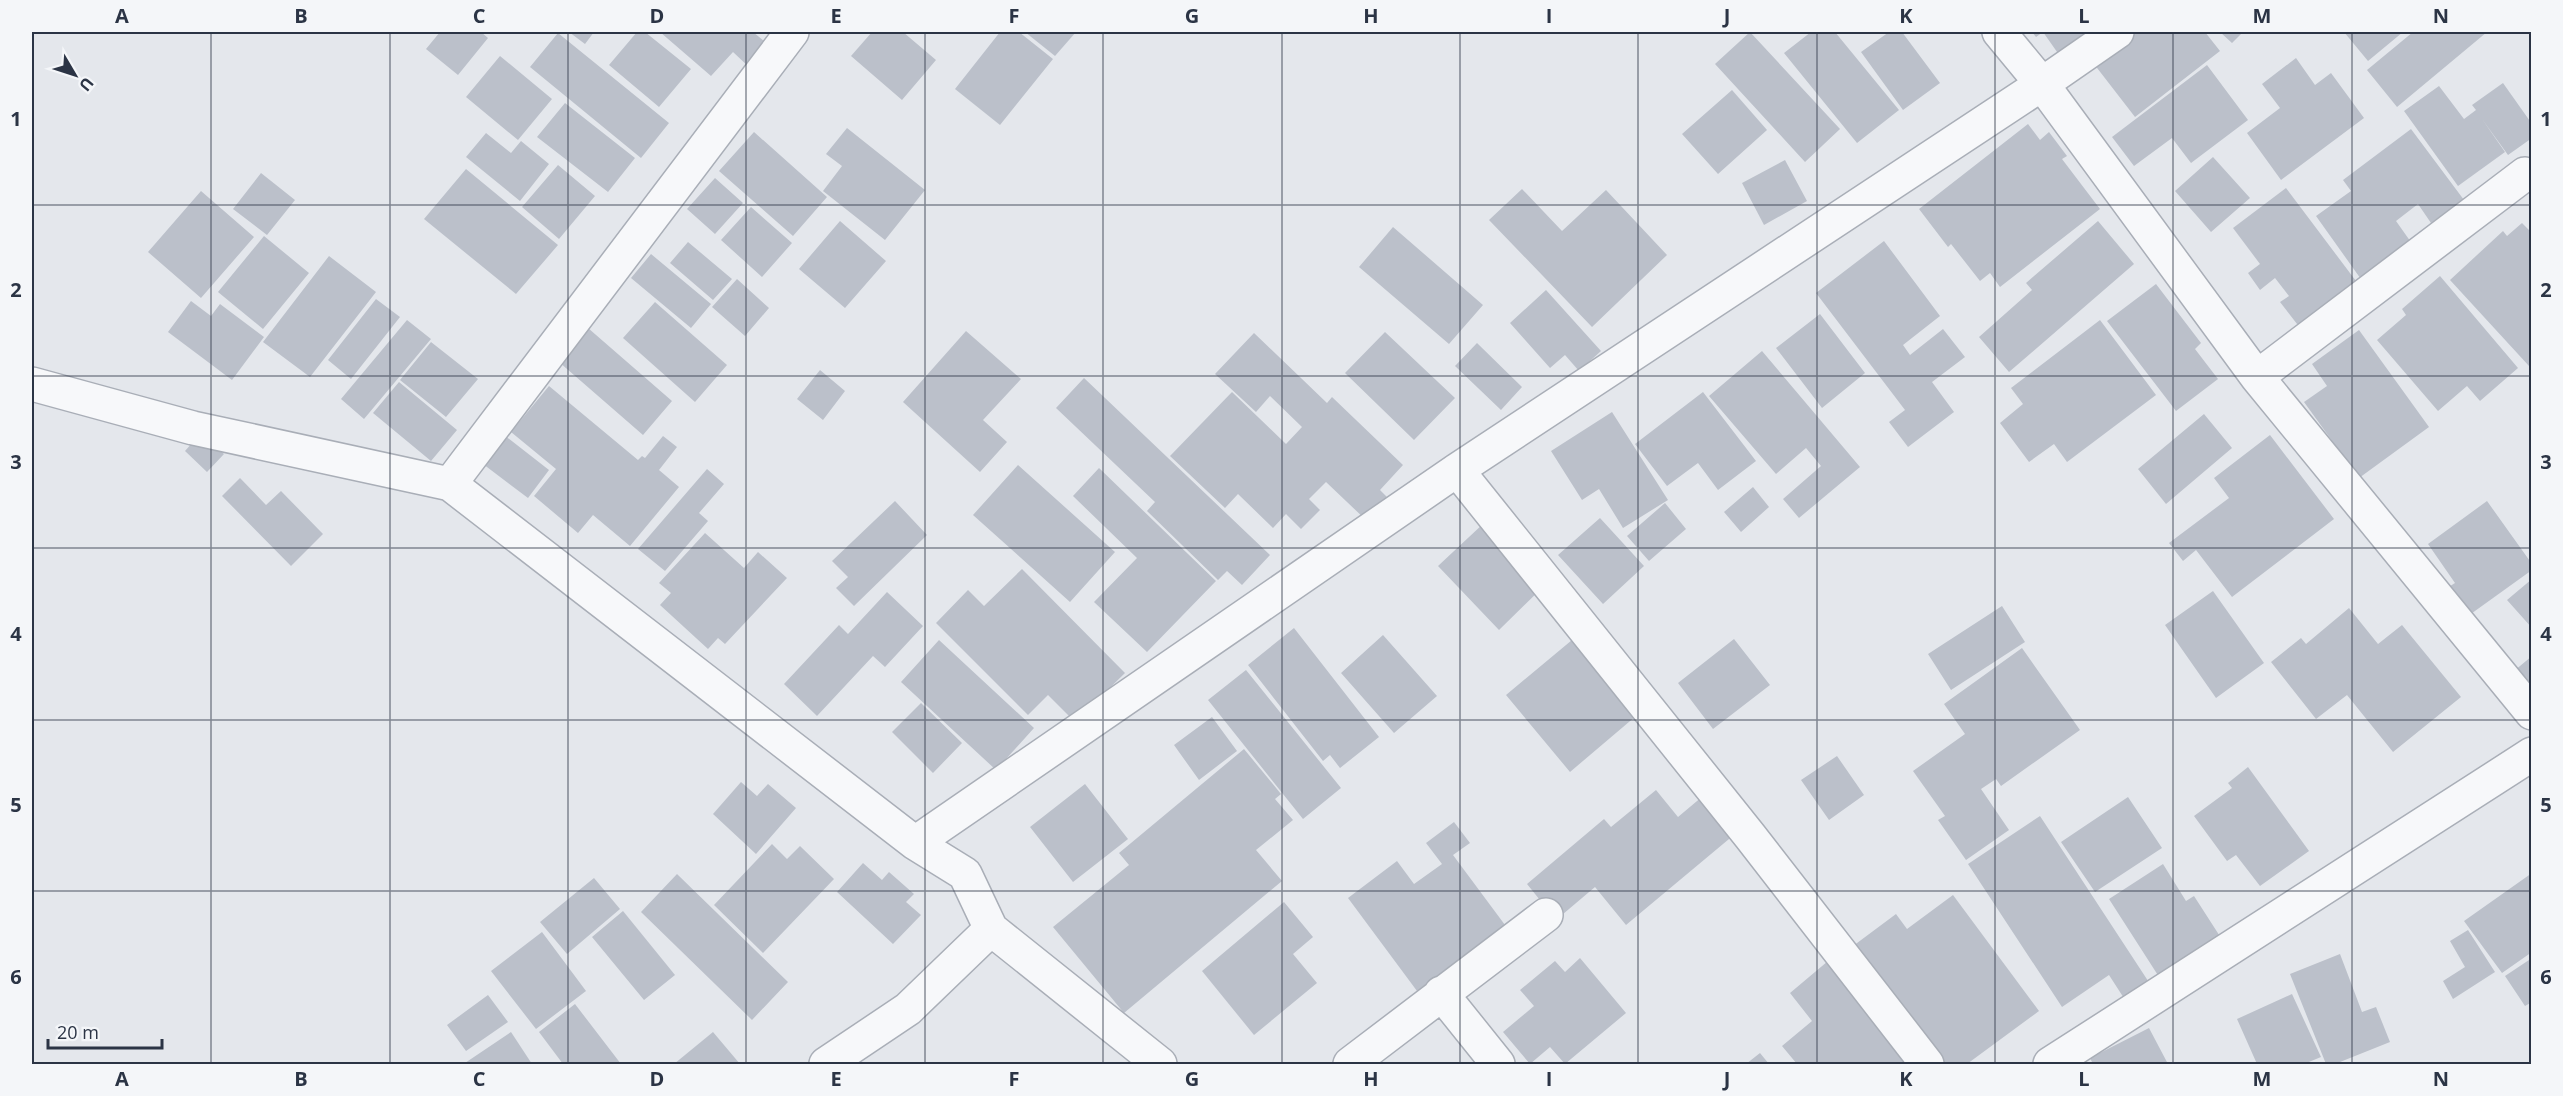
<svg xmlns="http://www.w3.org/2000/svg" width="2563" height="1096" viewBox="0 0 2563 1096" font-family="'Open Sans',sans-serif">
<rect width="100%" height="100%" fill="#e4e7ec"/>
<path fill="#bbc0ca" d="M 440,32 L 481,32 L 488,38 L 458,75 L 426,49 Z
M 569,32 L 594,32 L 585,44 Z
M 637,32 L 645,32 L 691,69 L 659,107 L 609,65 Z
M 660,32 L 753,32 L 769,45 L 749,67 L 733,52 L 711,76 Z
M 872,32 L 903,32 L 936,60 L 902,100 L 851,56 Z
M 1000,32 L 1019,32 L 1053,59 L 1000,125 L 955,89 Z
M 1025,32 L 1076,32 L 1055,56 Z
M 1750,32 L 1840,129 L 1805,162 L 1715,64 Z
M 1811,32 L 1835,32 L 1899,110 L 1857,143 L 1784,53 Z
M 1889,32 L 1902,32 L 1940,83 L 1903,110 L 1861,52 Z
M 2032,32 L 2092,32 L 2062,59 L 2043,32 L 2036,37 Z
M 2136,32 L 2205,32 L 2220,51 L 2135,117 L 2094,64 Z
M 2220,32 L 2243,32 L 2232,43 Z
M 2344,32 L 2403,32 L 2368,61 Z
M 2413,32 L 2487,32 L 2397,107 L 2367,70 Z
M 558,33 L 669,123 L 641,158 L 530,67 Z
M 500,56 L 552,99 L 518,140 L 466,97 Z
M 2296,58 L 2315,85 L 2331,73 L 2364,118 L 2281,180 L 2247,133 L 2280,108 L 2262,84 Z
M 2207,65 L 2248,120 L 2191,163 L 2172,138 L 2134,166 L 2112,137 Z
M 2503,83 L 2532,124 L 2532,138 L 2508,155 L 2482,119 L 2505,152 L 2458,186 L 2404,111 L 2439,86 L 2464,119 L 2476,110 L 2472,105 Z
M 1732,90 L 1767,130 L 1718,174 L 1682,134 Z
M 565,103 L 635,158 L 608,192 L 537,137 Z
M 2028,124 L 2040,140 L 2049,132 L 2067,156 L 2062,159 L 2100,209 L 2000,287 L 1990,273 L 1980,281 L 1951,244 L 1948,247 L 1919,209 Z
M 847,128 L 925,190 L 885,240 L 823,191 L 842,166 L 826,154 Z
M 2411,129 L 2464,200 L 2431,223 L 2418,204 L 2396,221 L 2413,245 L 2363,282 L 2316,216 L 2351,191 L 2343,180 Z
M 754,132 L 827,197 L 793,236 L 719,171 Z
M 486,133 L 511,153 L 521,141 L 549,164 L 520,201 L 466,157 Z
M 2213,157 L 2250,198 L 2211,232 L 2175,191 Z
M 1785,160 L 1807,201 L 1764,225 L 1742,183 Z
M 558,165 L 595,196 L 559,239 L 522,207 Z
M 466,169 L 558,245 L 516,294 L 424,219 Z
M 261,173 L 295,200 L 267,235 L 233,209 Z
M 715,178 L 743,203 L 715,234 L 687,209 Z
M 2286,188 L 2362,289 L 2304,333 L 2280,302 L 2289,296 L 2275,278 L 2260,290 L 2248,273 L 2260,264 L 2233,228 Z
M 1522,189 L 1562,231 L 1606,190 L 1667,255 L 1592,327 L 1489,220 Z
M 201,191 L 254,237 L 201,298 L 148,252 Z
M 751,207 L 792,243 L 762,277 L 721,240 Z
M 840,221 L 886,261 L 845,308 L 799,269 Z
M 2098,221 L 2134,264 L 2009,372 L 1979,337 L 2032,290 L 2026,283 Z
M 2522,223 L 2532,233 L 2532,364 L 2529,366 L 2450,280 L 2503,231 L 2507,236 Z
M 1393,227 L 1483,305 L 1449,344 L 1359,267 Z
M 264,236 L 309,273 L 263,329 L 218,292 Z
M 1884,241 L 1940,316 L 1903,345 L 1910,355 L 1943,329 L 1965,357 L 1932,382 L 1954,412 L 1908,447 L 1889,422 L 1905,410 L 1816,293 Z
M 688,242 L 732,279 L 713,300 L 670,263 Z
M 651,254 L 711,304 L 691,328 L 631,278 Z
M 329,256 L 376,292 L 310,377 L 263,342 Z
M 2440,276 L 2518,368 L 2480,401 L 2467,386 L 2438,411 L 2377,340 L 2406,315 L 2402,309 Z
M 737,279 L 769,308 L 745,336 L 712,307 Z
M 2156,284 L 2201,343 L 2195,349 L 2218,379 L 2176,411 L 2107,321 Z
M 1546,290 L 1601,351 L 1579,371 L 1565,355 L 1550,368 L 1510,323 Z
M 376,299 L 400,317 L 351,379 L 328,360 Z
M 191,301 L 211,316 L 220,304 L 264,337 L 232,380 L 168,332 Z
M 655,302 L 727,365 L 695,402 L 623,338 Z
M 1820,314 L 1865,373 L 1822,408 L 1776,348 Z
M 407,320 L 431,339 L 364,419 L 341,399 Z
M 2100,320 L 2156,395 L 2067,462 L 2054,444 L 2029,462 L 2000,423 L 2023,404 L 2011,388 Z
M 588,328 L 672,401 L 643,435 L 559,362 Z
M 2359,330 L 2429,427 L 2359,478 L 2304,402 L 2327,386 L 2312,364 Z
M 966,331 L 1021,379 L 983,420 L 1007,442 L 980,472 L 903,402 Z
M 1385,332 L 1455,398 L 1414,440 L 1345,373 Z
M 1254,333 L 1327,403 L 1332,397 L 1403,465 L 1380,490 L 1389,499 L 1367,521 L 1326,482 L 1309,499 L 1320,510 L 1301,529 L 1286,514 L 1273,528 L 1238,494 L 1225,508 L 1170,456 L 1232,392 L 1286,444 L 1302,427 L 1270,396 L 1256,412 L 1215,374 Z
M 431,342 L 478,379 L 446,417 L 400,380 Z
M 1477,343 L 1522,387 L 1501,410 L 1455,366 Z
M 1762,351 L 1860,467 L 1799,518 L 1783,499 L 1821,466 L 1806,448 L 1776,474 L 1709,396 Z
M 820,370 L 845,391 L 823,420 L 797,399 Z
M 1084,378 L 1270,555 L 1242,585 L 1227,571 L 1218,580 L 1147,511 L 1155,502 L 1056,408 Z
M 399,382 L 457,430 L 431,461 L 373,413 Z
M 549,386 L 638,460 L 642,456 L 645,458 L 663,436 L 677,447 L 659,470 L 679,487 L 630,546 L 593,515 L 578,533 L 534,496 L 556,469 L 511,432 Z
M 1703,392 L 1756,461 L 1718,490 L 1698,463 L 1667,486 L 1635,444 Z
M 1612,412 L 1668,500 L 1623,528 L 1599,489 L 1582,500 L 1551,451 Z
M 2204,414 L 2232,448 L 2166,504 L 2138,469 Z
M 201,433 L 224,454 L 207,472 L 185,451 Z
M 504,435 L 549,470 L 528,498 L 483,464 Z
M 2270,435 L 2334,519 L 2232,597 L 2196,550 L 2183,561 L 2169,543 L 2229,498 L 2214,478 Z
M 1018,465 L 1115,552 L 1070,602 L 973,515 Z
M 1099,468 L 1216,581 L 1147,652 L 1094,602 L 1137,558 L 1073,496 Z
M 707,469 L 724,484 L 699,513 L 708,521 L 665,571 L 638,549 Z
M 240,478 L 266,505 L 281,491 L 323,534 L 291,566 L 222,496 Z
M 1753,487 L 1769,507 L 1741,532 L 1724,512 Z
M 895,501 L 927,535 L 854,606 L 836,588 L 848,577 L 832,561 Z
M 2487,501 L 2532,564 L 2532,570 L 2468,616 L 2447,588 L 2455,583 L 2428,544 Z
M 1665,503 L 1686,529 L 1649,561 L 1627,536 Z
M 1600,518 L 1644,566 L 1603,604 L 1558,555 Z
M 1484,523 L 1544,586 L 1499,630 L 1438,566 Z
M 705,533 L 744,568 L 758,552 L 787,578 L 725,644 L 718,638 L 708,649 L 660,605 L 671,593 L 659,583 Z
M 1022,569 L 1125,673 L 1075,722 L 1048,695 L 1028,715 L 936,623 L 968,590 L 984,606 Z
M 2532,579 L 2532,628 L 2507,600 Z
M 2213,591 L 2264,663 L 2216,698 L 2165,625 Z
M 887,592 L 923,626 L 885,667 L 873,656 L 817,716 L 784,684 L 839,625 L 848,634 Z
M 2002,606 L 2025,642 L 1951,690 L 1928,654 Z
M 2349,608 L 2378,644 L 2402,625 L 2461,697 L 2393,752 L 2347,695 L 2316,719 L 2271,662 L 2301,638 L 2306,644 Z
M 1294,628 L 1379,737 L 1340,768 L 1330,755 L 1323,761 L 1248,665 Z
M 1383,635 L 1437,696 L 1394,733 L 1341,673 Z
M 1734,639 L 1770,685 L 1713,729 L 1678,683 Z
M 939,640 L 1034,728 L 996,770 L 901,682 Z
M 1572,640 L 1636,716 L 1570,772 L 1506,695 Z
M 2022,648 L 2080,730 L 2001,786 L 1996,779 L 1981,789 L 2009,830 L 1966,860 L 1938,820 L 1945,816 L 1913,771 L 1965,734 L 1944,704 Z
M 2532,656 L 2532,704 L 2508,676 Z
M 1246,670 L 1341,788 L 1303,819 L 1208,700 Z
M 921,703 L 962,743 L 933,773 L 892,732 Z
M 1212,717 L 1237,751 L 1199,780 L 1174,745 Z
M 1244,749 L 1281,794 L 1275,799 L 1293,820 L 1256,850 L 1282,881 L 1124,1013 L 1053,927 L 1129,865 L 1119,853 Z
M 1837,756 L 1864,795 L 1829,820 L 1801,780 Z
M 2248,767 L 2309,851 L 2260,886 L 2236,855 L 2227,861 L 2194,816 L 2232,788 L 2228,783 Z
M 741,782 L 757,796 L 768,784 L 796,808 L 756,854 L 713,814 Z
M 1085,784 L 1128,839 L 1073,882 L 1030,827 Z
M 1656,790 L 1678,817 L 1703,796 L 1735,834 L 1626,925 L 1595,887 L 1556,920 L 1527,884 L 1604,819 L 1611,827 Z
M 2128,797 L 2162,848 L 2095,892 L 2061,842 Z
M 2040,816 L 2154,990 L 2129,1006 L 2109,975 L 2062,1007 L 1968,864 Z
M 1454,822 L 1470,843 L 1453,855 L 1505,925 L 1417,991 L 1348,898 L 1397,861 L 1414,884 L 1442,864 L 1426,843 Z
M 772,844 L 787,859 L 800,846 L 834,879 L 763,953 L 714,905 Z
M 863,863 L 882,880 L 889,872 L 914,894 L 906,902 L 921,915 L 893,944 L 837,892 Z
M 2163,864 L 2186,901 L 2194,896 L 2223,941 L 2161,980 L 2109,899 Z
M 2532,873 L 2532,952 L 2502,973 L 2464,921 Z
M 677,874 L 788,982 L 752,1020 L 641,912 Z
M 594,878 L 620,909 L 567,954 L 540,922 Z
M 1953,895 L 2039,1011 L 1967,1064 L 1933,1064 L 1849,949 L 1896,914 L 1907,929 Z
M 1284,902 L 1313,937 L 1293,954 L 1317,983 L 1254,1035 L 1202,971 Z
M 623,911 L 675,975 L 644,1000 L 592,937 Z
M 2468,930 L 2495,972 L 2453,999 L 2443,981 L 2465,967 L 2450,941 Z
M 542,932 L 586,991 L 536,1029 L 491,971 Z
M 2340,954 L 2362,1012 L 2376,1007 L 2390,1042 L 2335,1064 L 2326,1064 L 2290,974 Z
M 1834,956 L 1923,1064 L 1797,1064 L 1782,1046 L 1812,1021 L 1790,993 Z
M 1580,958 L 1626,1013 L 1565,1064 L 1550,1047 L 1530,1064 L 1503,1032 L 1534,1006 L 1520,990 L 1555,961 L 1565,972 Z
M 2532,958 L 2532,1002 L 2525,1006 L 2505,976 Z
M 2292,994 L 2321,1057 L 2304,1064 L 2257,1064 L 2237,1019 Z
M 488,995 L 508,1022 L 466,1051 L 447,1025 Z
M 575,1004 L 621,1064 L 563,1064 L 539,1032 Z
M 2149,1028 L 2168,1064 L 2093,1064 L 2090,1058 Z
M 511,1032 L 532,1064 L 466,1064 L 465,1063 Z
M 713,1032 L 740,1064 L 674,1064 Z
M 1760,1053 L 1769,1064 L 1746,1064 Z"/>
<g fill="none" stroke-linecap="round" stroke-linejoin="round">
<g stroke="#a9aeb7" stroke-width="36">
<path id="minor" d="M 1999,32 L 2042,84 L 2117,32
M 2257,377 L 2525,174
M 32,384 L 193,428 L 450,484 L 915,843 L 965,874 L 991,929 L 908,1009 L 826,1064
M 1457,470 L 1750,836 L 1927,1064
M 450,484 L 792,32
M 915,843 L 1457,470 L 2042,84 L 2257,377 L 2532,713
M 991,929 L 1160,1064
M 1441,993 L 1498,1064
M 1350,1064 L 1546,915
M 2050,1064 L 2532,754"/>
</g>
<use href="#minor" stroke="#f7f8fa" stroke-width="33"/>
</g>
<path fill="none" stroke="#2b3445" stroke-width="1.5" stroke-opacity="0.55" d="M 211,32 L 211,1064M 390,32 L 390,1064M 568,32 L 568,1064M 746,32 L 746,1064M 925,32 L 925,1064M 1103,32 L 1103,1064M 1282,32 L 1282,1064M 1460,32 L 1460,1064M 1638,32 L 1638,1064M 1817,32 L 1817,1064M 1995,32 L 1995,1064M 2173,32 L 2173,1064M 2352,32 L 2352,1064M 32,205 L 2532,205M 32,376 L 2532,376M 32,548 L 2532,548M 32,720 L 2532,720M 32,891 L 2532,891"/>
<rect width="2563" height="1096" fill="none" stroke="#f4f6f9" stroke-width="66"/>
<g transform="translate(75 75) rotate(129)" stroke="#f4f6f9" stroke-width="4.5" paint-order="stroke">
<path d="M0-4.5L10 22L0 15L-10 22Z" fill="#2b3445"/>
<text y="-9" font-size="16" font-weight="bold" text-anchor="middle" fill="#2b3445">U</text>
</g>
<path d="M48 1039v9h114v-9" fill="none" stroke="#2b3445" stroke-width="3"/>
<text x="57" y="1039" font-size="18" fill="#2b3445" stroke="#f4f6f9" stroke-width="4.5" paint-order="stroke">20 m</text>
<rect x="33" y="33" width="2497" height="1030" fill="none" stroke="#2b3445" stroke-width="2"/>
<g font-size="20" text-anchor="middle" font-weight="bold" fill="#2b3445">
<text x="122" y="23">A</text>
<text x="301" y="23">B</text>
<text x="479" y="23">C</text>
<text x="657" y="23">D</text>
<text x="836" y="23">E</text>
<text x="1014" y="23">F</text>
<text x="1192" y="23">G</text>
<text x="1371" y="23">H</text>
<text x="1549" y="23">I</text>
<text x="1727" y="23">J</text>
<text x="1906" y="23">K</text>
<text x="2084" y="23">L</text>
<text x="2262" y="23">M</text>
<text x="2441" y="23">N</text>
<text x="16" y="126">1</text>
<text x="2546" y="126">1</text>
<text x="16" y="297">2</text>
<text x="2546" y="297">2</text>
<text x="16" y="469">3</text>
<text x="2546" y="469">3</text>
<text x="16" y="641">4</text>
<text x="2546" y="641">4</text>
<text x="16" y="812">5</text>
<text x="2546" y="812">5</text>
<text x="16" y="984">6</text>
<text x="2546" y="984">6</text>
<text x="122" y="1086">A</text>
<text x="301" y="1086">B</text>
<text x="479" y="1086">C</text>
<text x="657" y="1086">D</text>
<text x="836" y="1086">E</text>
<text x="1014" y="1086">F</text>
<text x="1192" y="1086">G</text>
<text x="1371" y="1086">H</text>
<text x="1549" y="1086">I</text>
<text x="1727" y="1086">J</text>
<text x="1906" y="1086">K</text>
<text x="2084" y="1086">L</text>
<text x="2262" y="1086">M</text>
<text x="2441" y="1086">N</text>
</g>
</svg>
